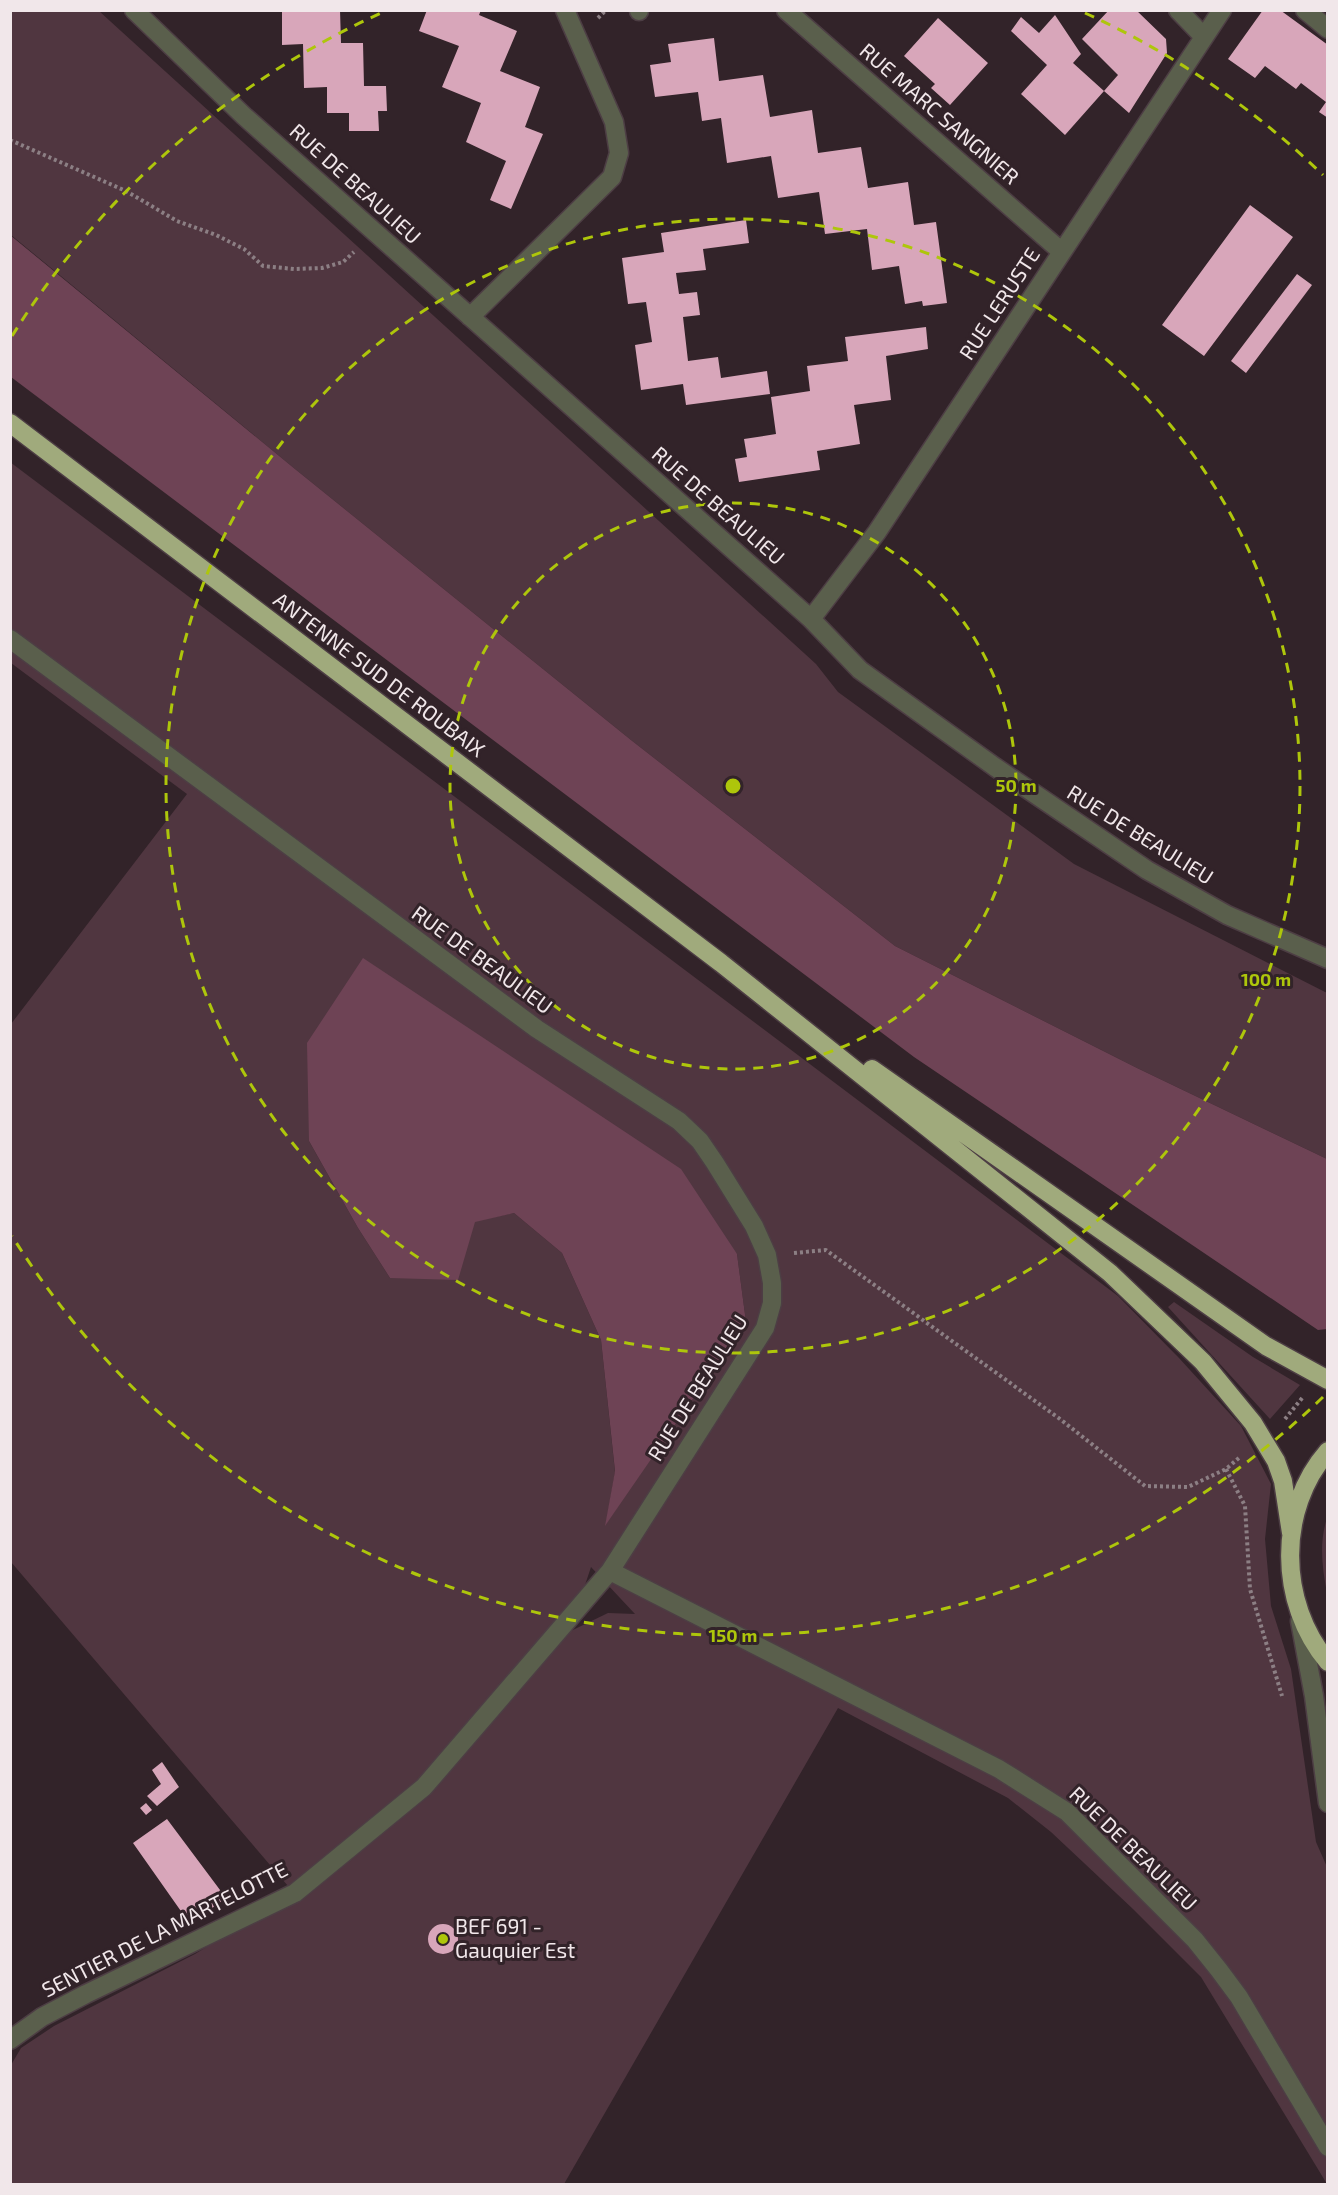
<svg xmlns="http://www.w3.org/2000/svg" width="1338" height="2195" viewBox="0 0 1338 2195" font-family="'Exo 2',sans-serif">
<rect width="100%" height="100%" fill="#322329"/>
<path fill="#503640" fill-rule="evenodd" d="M 10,11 L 99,11 L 816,664 L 838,692 L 1074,864 L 1327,993 L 1327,1159 L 1137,1068 L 895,946 L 631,740 L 295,469 L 11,235 Z
M 10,462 L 1118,1296 L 1179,1358 L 1241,1426 L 1271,1484 L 1265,1539 L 1271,1606 L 1291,1669 L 1316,1842 L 1327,1867 L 1327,2184 L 1201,1977 L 1133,1909 L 1051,1832 L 1008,1798 L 838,1708 L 564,2184 L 11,2184 L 11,2065 L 21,2048 L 54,2026 L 195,1954 L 294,1893 L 11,1562 L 11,1024 L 187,794 L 11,663 ZM 309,1141 L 737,1254 L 746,1322 L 606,1524 L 615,1472 L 601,1340 L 562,1253 L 514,1213 L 475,1221 L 390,1278 L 358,1228 ZM 591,1567 L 635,1614 L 608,1613 L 550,1641 L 577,1609 Z
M 1174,1302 L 1253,1357 L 1300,1385 L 1270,1419 L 1168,1307 Z
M 1327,1518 L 1327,1593 C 1322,1567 1319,1543 1327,1518 Z"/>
<path fill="#6e4355" d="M 10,235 L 295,469 L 631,740 L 895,946 L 1137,1068 L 1327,1159 L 1327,1329 L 1318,1330 L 914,1057 L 11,377 Z
M 363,958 L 681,1169 L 737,1254 L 746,1322 L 605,1526 L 615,1471 L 601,1340 L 562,1253 L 514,1213 L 475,1222 L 458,1280 L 390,1278 L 358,1228 L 309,1141 L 307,1043 Z"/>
<path fill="#d8a6ba" d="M 282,10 L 340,10 L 341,43 L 363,43 L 364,86 L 386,86 L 387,111 L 378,111 L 379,131 L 349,131 L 349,113 L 327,113 L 327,87 L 304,88 L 303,44 L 282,45 Z
M 427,10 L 481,10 L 479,15 L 517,31 L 500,71 L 540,87 L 525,127 L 543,134 L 511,209 L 490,200 L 506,161 L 466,142 L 481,103 L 442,87 L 459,46 L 419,31 Z
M 1109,10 L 1136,10 L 1166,39 L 1167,53 L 1129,113 L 1104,91 L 1118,75 L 1082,39 Z
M 1263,10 L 1280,10 L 1328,45 L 1328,118 L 1319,112 L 1326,102 L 1301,83 L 1296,89 L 1265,66 L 1255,78 L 1228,59 Z
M 1055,15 L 1081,54 L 1073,63 L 1104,91 L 1065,135 L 1021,94 L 1047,65 L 1011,31 L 1021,17 L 1039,33 Z
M 938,18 L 988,63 L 950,105 L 931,88 L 935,84 L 904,56 Z
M 714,38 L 719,81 L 763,75 L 770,117 L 812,110 L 818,153 L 861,147 L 868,188 L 908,182 L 914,225 L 936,222 L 947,303 L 923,306 L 922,301 L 905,304 L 899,266 L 872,270 L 867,229 L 825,234 L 819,192 L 778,198 L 771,156 L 727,163 L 721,118 L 702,121 L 698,92 L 655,97 L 650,65 L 671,62 L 668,44 Z
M 1250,205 L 1293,237 L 1204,356 L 1162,325 Z
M 746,220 L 749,243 L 703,249 L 706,270 L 676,273 L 679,294 L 697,292 L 700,315 L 683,317 L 688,361 L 718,357 L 721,378 L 767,371 L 770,394 L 686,405 L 683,384 L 641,390 L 635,345 L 652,342 L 646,302 L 628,304 L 622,258 L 664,252 L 661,233 Z
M 1297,274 L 1312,285 L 1246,373 L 1231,361 Z
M 926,327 L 928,349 L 886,356 L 891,400 L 854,405 L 860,444 L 817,451 L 820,470 L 739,482 L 735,459 L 747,457 L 744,439 L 776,434 L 771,397 L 810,391 L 807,366 L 848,361 L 845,337 Z
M 162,1762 L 179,1787 L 157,1806 L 147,1796 L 161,1784 L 152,1770 Z
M 146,1803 L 152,1810 L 146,1815 L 140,1808 Z
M 167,1819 L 226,1898 L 190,1924 L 133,1843 Z
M428 1939a15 15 0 1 1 30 0a15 15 0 1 1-30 0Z"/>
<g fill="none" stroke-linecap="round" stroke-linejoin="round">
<g stroke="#4d3e44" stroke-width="21">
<path id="minor" d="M 134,10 L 244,116 L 811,619 L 860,670 L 995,767 L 1147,870 L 1227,915 L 1328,959
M 786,10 L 1062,252
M 1178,10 L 1204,37
M 1305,10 L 1328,29
M 639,11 L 639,10
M 470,317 L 612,177 L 619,153 L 614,122 L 565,10
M 811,619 L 877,532 L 1222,10
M 10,639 L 537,1029 L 679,1121 L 700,1141 L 715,1163 L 754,1226 L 767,1255 L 772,1283 L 772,1303 L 765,1328 L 610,1571 L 999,1769 L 1067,1812 L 1195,1940 L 1219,1970 L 1239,1997 L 1328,2147
M 1300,1621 L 1314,1696 L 1328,1803
M 10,2040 L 42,2017 L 86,1994 L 295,1893 L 424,1787 L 610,1571"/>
</g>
<g stroke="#4d3e44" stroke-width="21">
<path id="highway" d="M 10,423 L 721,963 L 1110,1273 L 1203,1362 L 1253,1423 L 1276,1461 L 1283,1481 L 1291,1533
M 872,1069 L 1266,1346 L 1328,1380
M 1328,1451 C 1277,1509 1278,1603 1328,1662"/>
</g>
<path stroke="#8c7f84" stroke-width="4" stroke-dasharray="3 3" stroke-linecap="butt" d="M 598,18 L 606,10
M 10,140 L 126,191 L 177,221 L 216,235 L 244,249 L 263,266 L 294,269 L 322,268 L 343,262 L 354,252
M 794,1253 L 826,1250 L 1060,1419 L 1145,1486 L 1188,1487 L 1226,1469 L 1240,1457
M 1285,1419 L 1303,1397
M 1226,1469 L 1245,1506 L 1250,1589 L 1282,1696"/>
<use href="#minor" stroke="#5a5f4c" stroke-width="18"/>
<use href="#highway" stroke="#a0aa7c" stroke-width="18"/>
</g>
<g fill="none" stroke="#aec60b" stroke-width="3" stroke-dasharray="10 8">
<circle cx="733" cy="786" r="283"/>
<circle cx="733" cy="786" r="567"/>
<path d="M1323 1397A850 850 0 0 1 12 1236M12 336A850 850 0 0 1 381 13M1085 13A850 850 0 0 1 1323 175"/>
</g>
<circle fill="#aec60b" stroke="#322329" stroke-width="2" cx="443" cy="1939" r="6"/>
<g text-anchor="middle" stroke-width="6" stroke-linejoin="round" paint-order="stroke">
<g font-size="21" fill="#f1e7ea" stroke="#322329">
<text transform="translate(939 114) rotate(41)" y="7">RUE MARC SANGNIER</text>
<text transform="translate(355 184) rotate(42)" y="7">RUE DE BEAULIEU</text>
<text transform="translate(1000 304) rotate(-57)" y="7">RUE LERUSTE</text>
<text transform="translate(718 506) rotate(41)" y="7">RUE DE BEAULIEU</text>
<text transform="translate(379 675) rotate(37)" y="7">ANTENNE SUD DE ROUBAIX</text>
<text transform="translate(1140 835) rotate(32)" y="7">RUE DE BEAULIEU</text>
<text transform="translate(482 960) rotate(36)" y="7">RUE DE BEAULIEU</text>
<text transform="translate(698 1388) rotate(-58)" y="7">RUE DE BEAULIEU</text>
<text transform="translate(1133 1849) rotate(44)" y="7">RUE DE BEAULIEU</text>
<text transform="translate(165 1930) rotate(-27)" y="7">SENTIER DE LA MARTELOTTE</text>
</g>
<g font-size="21" fill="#f1e7ea" stroke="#322329" text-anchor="start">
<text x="455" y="1934">BEF 691 -<tspan x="455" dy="24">Gauquier Est</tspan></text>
</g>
</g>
<circle cx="733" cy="786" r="9" fill="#aec60b" stroke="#322329" stroke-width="3"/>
<g font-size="18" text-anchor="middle" font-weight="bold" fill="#aec60b" stroke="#322329" stroke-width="6" stroke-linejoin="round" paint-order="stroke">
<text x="1016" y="792">50 m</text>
<text x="1266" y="986">100 m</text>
<text x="733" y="1642">150 m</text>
</g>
<rect width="1338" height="2195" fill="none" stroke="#f1e7ea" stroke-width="24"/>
</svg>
